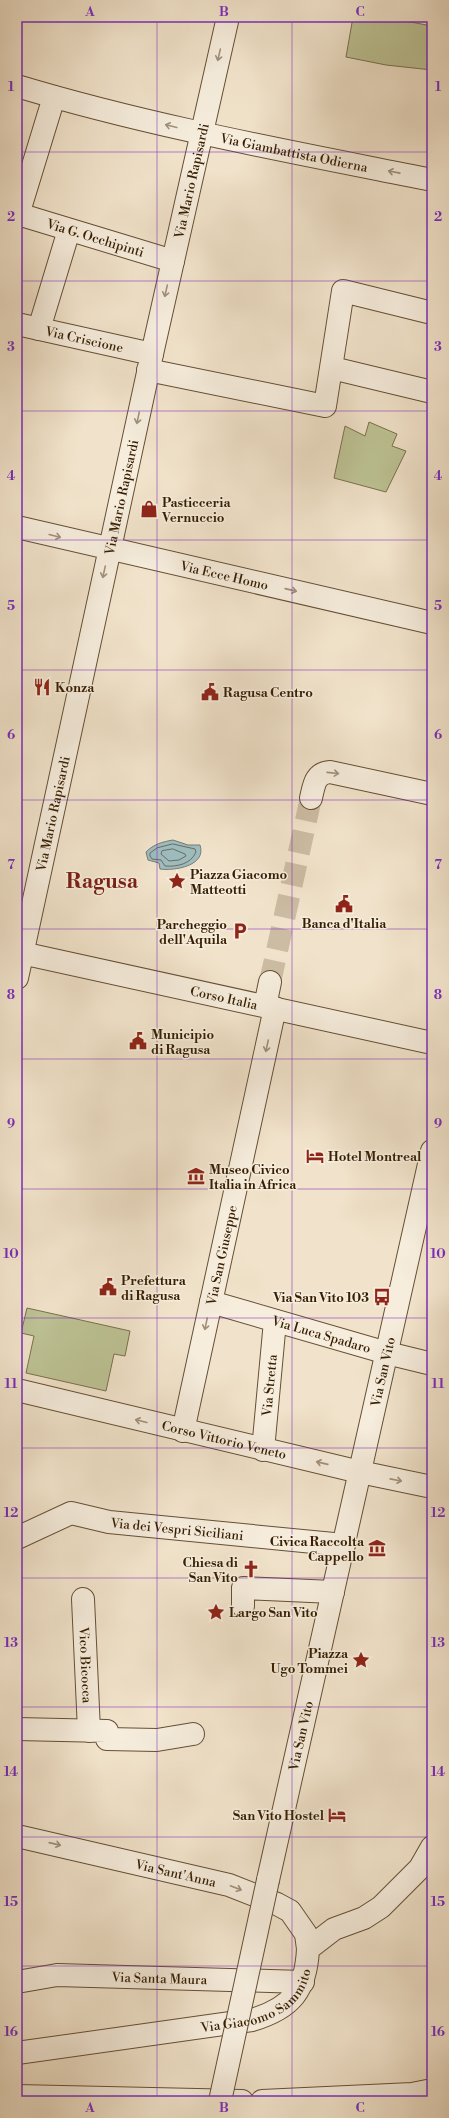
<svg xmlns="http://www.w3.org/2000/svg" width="449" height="2118" viewBox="0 0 449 2118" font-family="'Libre Bodoni',serif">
<rect width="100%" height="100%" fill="#f1e3cb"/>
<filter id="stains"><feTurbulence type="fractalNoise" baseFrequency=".005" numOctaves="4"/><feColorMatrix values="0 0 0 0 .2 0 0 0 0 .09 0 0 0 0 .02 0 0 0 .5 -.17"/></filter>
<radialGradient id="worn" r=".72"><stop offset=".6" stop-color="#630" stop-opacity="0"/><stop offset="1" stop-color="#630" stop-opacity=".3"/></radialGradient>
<path fill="#bdc395" stroke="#7a704c" d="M 353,17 L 384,17 L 432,26 L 432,70 L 386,65 L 346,57 Z
M 369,422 L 397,434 L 392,446 L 406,451 L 386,492 L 334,478 L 345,426 L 365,436 Z
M 27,1308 L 130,1331 L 125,1356 L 114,1354 L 106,1391 L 26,1373 L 34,1336 L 21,1333 Z"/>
<path fill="#9ebcc0" stroke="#747d74" d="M 173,840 L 188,845 L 200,845 C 207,866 174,871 160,869 L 159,863 L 148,860 L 146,852 C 154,844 162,842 173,840 Z"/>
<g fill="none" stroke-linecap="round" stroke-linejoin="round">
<path stroke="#6a6d61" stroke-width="1" d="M 173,844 L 195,849 L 196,852 C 191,864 177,867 165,866 L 161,860 L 152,859 L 150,856 L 150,853 L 157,848 Z
M 173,849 L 185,854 L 186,856 L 179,860 L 169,861 L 161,854 L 162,851 Z"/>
<path stroke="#ccbca3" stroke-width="22" stroke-dasharray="22 11" stroke-linecap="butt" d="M 270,982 L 311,798"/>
<g stroke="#654f34" stroke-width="24">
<g id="minor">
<path id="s1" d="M 17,86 C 153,127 293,152 432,180"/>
<path id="s2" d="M 18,214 L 173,261"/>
<path d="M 17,218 L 54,97"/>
<path id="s3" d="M 17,324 L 152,354"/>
<path d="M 39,329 L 69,230"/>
<path d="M 332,368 L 432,392"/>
<path d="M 148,370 L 325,406 L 343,291 L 432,313"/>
<path id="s4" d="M 17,527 L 432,623"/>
<path d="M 311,798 C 314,785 315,773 330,772 L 432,794"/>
<path id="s5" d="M 17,952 L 432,1043"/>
<path id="s6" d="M 17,978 L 152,354 L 228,17"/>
<path d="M 265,1006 L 270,982"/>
<path id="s7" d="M 211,1302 L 387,1353 L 432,1364"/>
<path id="s8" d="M 17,1390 L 360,1472 L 432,1487"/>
<path id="s9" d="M 183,1431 L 275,1008"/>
<path id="s10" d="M 263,1450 L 275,1321"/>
<path id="s11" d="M 17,1538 L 71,1513 L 109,1522 L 344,1545"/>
<path id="s12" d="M 83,1599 L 89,1731"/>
<path d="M 243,1606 L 243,1588 L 333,1592"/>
<path d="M 17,1729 L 107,1731 L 107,1739 L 157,1740 L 193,1734"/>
<path id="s13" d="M 17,1836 L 229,1885 L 277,1904 L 290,1911 L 306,1934 L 308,1949"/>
<path id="s14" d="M 268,1880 L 432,1151"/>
<path id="s15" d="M 17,1982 L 57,1975 L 303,1982"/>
<path id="s16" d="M 17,2053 L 252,2020 C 292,2008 306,1990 308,1949 L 334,1929 L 364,1918 L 381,1907 L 420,1868 L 432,1847"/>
<path d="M 17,2096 L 242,2101"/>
<path d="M 262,2101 L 412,2094 L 432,2090"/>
</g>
</g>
<use href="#minor" stroke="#f6eddd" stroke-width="22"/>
<g stroke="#654f34" stroke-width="24" stroke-linecap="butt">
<path id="minor-bridge" d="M 220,2101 L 268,1880"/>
</g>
<use href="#minor-bridge" stroke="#f6eddd" stroke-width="22"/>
</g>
<defs><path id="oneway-shaft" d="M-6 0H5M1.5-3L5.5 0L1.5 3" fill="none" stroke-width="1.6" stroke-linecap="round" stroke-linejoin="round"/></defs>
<g stroke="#a0907a">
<use href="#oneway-shaft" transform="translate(219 55) rotate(103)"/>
<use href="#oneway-shaft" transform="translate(171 126) rotate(-166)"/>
<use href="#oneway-shaft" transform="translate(394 172) rotate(-169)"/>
<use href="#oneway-shaft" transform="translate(166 291) rotate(103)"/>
<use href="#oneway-shaft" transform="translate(138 418) rotate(102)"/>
<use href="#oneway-shaft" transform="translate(55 536) rotate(14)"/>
<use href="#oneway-shaft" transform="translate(104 572) rotate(102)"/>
<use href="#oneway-shaft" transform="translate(291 590) rotate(13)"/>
<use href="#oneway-shaft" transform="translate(333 773) rotate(6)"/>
<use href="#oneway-shaft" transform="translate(267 1046) rotate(102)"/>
<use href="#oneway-shaft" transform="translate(206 1324) rotate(102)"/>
<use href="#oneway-shaft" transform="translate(141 1421) rotate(-166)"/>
<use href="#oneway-shaft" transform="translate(322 1463) rotate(-167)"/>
<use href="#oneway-shaft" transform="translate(396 1480) rotate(11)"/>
<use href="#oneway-shaft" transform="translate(55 1844) rotate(13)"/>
<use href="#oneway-shaft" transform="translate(236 1888) rotate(21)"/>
</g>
<path fill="none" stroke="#7b2cbf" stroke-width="1" stroke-opacity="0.55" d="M 157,17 L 157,2101M 292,17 L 292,2101M 17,152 L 432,152M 17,281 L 432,281M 17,411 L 432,411M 17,540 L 432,540M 17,670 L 432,670M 17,800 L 432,800M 17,929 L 432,929M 17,1059 L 432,1059M 17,1189 L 432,1189M 17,1318 L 432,1318M 17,1448 L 432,1448M 17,1578 L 432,1578M 17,1707 L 432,1707M 17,1837 L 432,1837M 17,1966 L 432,1966"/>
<defs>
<g id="shop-bare" transform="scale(1.38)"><path d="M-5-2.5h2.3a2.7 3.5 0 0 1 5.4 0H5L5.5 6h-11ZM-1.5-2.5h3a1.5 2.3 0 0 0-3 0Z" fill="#8f2418" stroke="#f6eddd" stroke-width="2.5" paint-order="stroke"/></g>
<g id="restaurant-bare" transform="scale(1.38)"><path d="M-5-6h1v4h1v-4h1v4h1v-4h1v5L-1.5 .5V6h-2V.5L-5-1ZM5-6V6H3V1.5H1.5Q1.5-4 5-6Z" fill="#8f2418" stroke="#f6eddd" stroke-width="2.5" paint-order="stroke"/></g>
<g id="civic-bare" transform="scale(1.38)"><path d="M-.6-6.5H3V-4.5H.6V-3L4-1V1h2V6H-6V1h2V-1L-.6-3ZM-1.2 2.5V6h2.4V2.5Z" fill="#8f2418" stroke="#f6eddd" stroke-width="2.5" paint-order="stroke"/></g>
<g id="sight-bare" transform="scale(1.38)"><path d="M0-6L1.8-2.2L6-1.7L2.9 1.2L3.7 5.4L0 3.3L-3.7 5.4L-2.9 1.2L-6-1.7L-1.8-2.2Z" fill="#8f2418" stroke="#f6eddd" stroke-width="2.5" paint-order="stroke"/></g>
<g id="parking-bare" transform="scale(1.38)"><path d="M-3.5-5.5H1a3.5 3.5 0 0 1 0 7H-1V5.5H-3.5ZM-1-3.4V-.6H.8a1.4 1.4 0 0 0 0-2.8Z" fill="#8f2418" stroke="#f6eddd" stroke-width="2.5" paint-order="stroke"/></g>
<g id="hotel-bare" transform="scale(1.38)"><path d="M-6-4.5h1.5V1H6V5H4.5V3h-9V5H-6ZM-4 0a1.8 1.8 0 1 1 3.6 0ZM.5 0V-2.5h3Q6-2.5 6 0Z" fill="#8f2418" stroke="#f6eddd" stroke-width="2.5" paint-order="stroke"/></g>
<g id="museum-bare" transform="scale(1.38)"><path d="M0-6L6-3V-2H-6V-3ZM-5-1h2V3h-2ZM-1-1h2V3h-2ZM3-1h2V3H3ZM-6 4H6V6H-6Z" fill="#8f2418" stroke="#f6eddd" stroke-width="2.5" paint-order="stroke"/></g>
<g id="bus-bare" transform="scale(1.38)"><path d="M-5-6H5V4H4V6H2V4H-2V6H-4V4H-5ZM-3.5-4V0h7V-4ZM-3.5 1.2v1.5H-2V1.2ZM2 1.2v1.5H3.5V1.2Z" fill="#8f2418" stroke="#f6eddd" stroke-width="2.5" paint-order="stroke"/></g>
<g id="church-bare" transform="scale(1.38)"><path d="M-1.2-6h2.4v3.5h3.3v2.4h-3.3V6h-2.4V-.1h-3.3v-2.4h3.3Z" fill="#8f2418" stroke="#f6eddd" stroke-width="2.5" paint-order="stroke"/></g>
</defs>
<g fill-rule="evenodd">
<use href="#shop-bare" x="149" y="509"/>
<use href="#restaurant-bare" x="42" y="687"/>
<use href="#civic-bare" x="210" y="692"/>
<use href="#sight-bare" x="177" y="881"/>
<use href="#civic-bare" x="344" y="904"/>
<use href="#parking-bare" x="240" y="931"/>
<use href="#civic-bare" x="138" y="1041"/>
<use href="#hotel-bare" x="315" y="1156"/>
<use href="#museum-bare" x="196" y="1176"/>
<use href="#civic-bare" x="108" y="1287"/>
<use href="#bus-bare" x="382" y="1297"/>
<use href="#museum-bare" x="377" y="1548"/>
<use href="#church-bare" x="251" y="1569"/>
<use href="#sight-bare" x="216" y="1612"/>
<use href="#sight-bare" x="361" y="1660"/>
<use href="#hotel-bare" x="337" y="1815"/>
</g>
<g text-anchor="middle" stroke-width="3" stroke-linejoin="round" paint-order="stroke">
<g font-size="13" fill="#361e02" stroke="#f6eddd">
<text dy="5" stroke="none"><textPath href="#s1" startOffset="285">Via Giambattista Odierna</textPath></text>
<text dy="5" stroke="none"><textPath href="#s6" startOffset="816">Via Mario Rapisardi</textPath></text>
<text dy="5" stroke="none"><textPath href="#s2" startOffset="81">Via G. Occhipinti</textPath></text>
<text dy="5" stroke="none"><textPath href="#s3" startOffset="69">Via Criscione</textPath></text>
<text dy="5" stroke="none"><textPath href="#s6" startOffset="492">Via Mario Rapisardi</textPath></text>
<text dy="5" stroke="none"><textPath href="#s4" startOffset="213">Via Ecce Homo</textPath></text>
<text dy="5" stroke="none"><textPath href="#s6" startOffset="168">Via Mario Rapisardi</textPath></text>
<text dy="5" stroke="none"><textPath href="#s5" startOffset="212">Corso Italia</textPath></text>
<text dy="5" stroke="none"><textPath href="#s9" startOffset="180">Via San Giuseppe</textPath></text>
<text dy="5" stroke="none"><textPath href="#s7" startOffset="115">Via Luca Spadaro</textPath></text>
<text dy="5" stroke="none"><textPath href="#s14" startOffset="521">Via San Vito</textPath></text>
<text dy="5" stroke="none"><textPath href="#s10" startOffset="65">Via Stretta</textPath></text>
<text dy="5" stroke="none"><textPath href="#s8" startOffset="213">Corso Vittorio Veneto</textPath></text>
<text dy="5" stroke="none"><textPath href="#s11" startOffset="167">Via dei Vespri Siciliani</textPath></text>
<text dy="5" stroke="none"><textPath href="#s12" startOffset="66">Vico Bicocca</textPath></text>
<text dy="5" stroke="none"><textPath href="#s14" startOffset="148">Via San Vito</textPath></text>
<text dy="5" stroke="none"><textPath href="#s13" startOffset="163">Via Sant'Anna</textPath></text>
<text dy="5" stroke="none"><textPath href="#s15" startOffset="143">Via Santa Maura</textPath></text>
<text dy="5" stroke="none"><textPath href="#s16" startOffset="251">Via Giacomo Sammito</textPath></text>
</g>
<g font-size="13" font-weight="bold" fill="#361e02" stroke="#f6eddd" text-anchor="start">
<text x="162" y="507">Pasticceria<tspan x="162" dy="15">Vernuccio</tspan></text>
<text x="55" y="692">Konza</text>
<text x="223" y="697">Ragusa Centro</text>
<text x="190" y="879">Piazza Giacomo<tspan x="190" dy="15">Matteotti</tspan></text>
<text x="344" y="928" text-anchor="middle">Banca d'Italia</text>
<text x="227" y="929" text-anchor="end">Parcheggio<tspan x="227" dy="15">dell'Aquila</tspan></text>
<text x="151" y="1039">Municipio<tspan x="151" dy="15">di Ragusa</tspan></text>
<text x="328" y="1161">Hotel Montreal</text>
<text x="209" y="1174">Museo Civico<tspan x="209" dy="15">Italia in Africa</tspan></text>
<text x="121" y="1285">Prefettura<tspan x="121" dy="15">di Ragusa</tspan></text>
<text x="369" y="1302" text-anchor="end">Via San Vito 103</text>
<text x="364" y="1546" text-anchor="end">Civica Raccolta<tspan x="364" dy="15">Cappello</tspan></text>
<text x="238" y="1567" text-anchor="end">Chiesa di<tspan x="238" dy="15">San Vito</tspan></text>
<text x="229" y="1617">Largo San Vito</text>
<text x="348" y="1658" text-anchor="end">Piazza<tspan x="348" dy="15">Ugo Tommei</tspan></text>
<text x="324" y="1820" text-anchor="end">San Vito Hostel</text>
</g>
<g font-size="21" font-weight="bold" fill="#7a1f14" stroke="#f6eddd">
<text x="102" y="888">Ragusa</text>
</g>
</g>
<rect width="449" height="2118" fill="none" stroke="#f1e3cb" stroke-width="44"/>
<rect x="22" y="22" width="405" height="2074" fill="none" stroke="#7b2cbf" stroke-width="1.5"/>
<g font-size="13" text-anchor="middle" font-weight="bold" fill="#7b2cbf">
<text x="90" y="16">A</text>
<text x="224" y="16">B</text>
<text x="360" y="16">C</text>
<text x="11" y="91">1</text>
<text x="438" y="91">1</text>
<text x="11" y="221">2</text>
<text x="438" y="221">2</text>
<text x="11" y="351">3</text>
<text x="438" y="351">3</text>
<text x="11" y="480">4</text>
<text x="438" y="480">4</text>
<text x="11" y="610">5</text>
<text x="438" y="610">5</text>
<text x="11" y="739">6</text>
<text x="438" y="739">6</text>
<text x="11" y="869">7</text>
<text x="438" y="869">7</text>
<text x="11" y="999">8</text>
<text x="438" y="999">8</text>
<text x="11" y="1128">9</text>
<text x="438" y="1128">9</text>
<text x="11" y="1258">10</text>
<text x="438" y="1258">10</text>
<text x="11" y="1388">11</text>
<text x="438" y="1388">11</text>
<text x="11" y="1517">12</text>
<text x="438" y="1517">12</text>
<text x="11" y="1647">13</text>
<text x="438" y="1647">13</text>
<text x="11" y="1776">14</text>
<text x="438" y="1776">14</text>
<text x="11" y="1906">15</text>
<text x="438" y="1906">15</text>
<text x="11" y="2036">16</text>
<text x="438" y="2036">16</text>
<text x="90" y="2112">A</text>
<text x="224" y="2112">B</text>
<text x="360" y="2112">C</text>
</g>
<rect width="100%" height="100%" filter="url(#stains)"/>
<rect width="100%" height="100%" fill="url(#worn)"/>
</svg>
